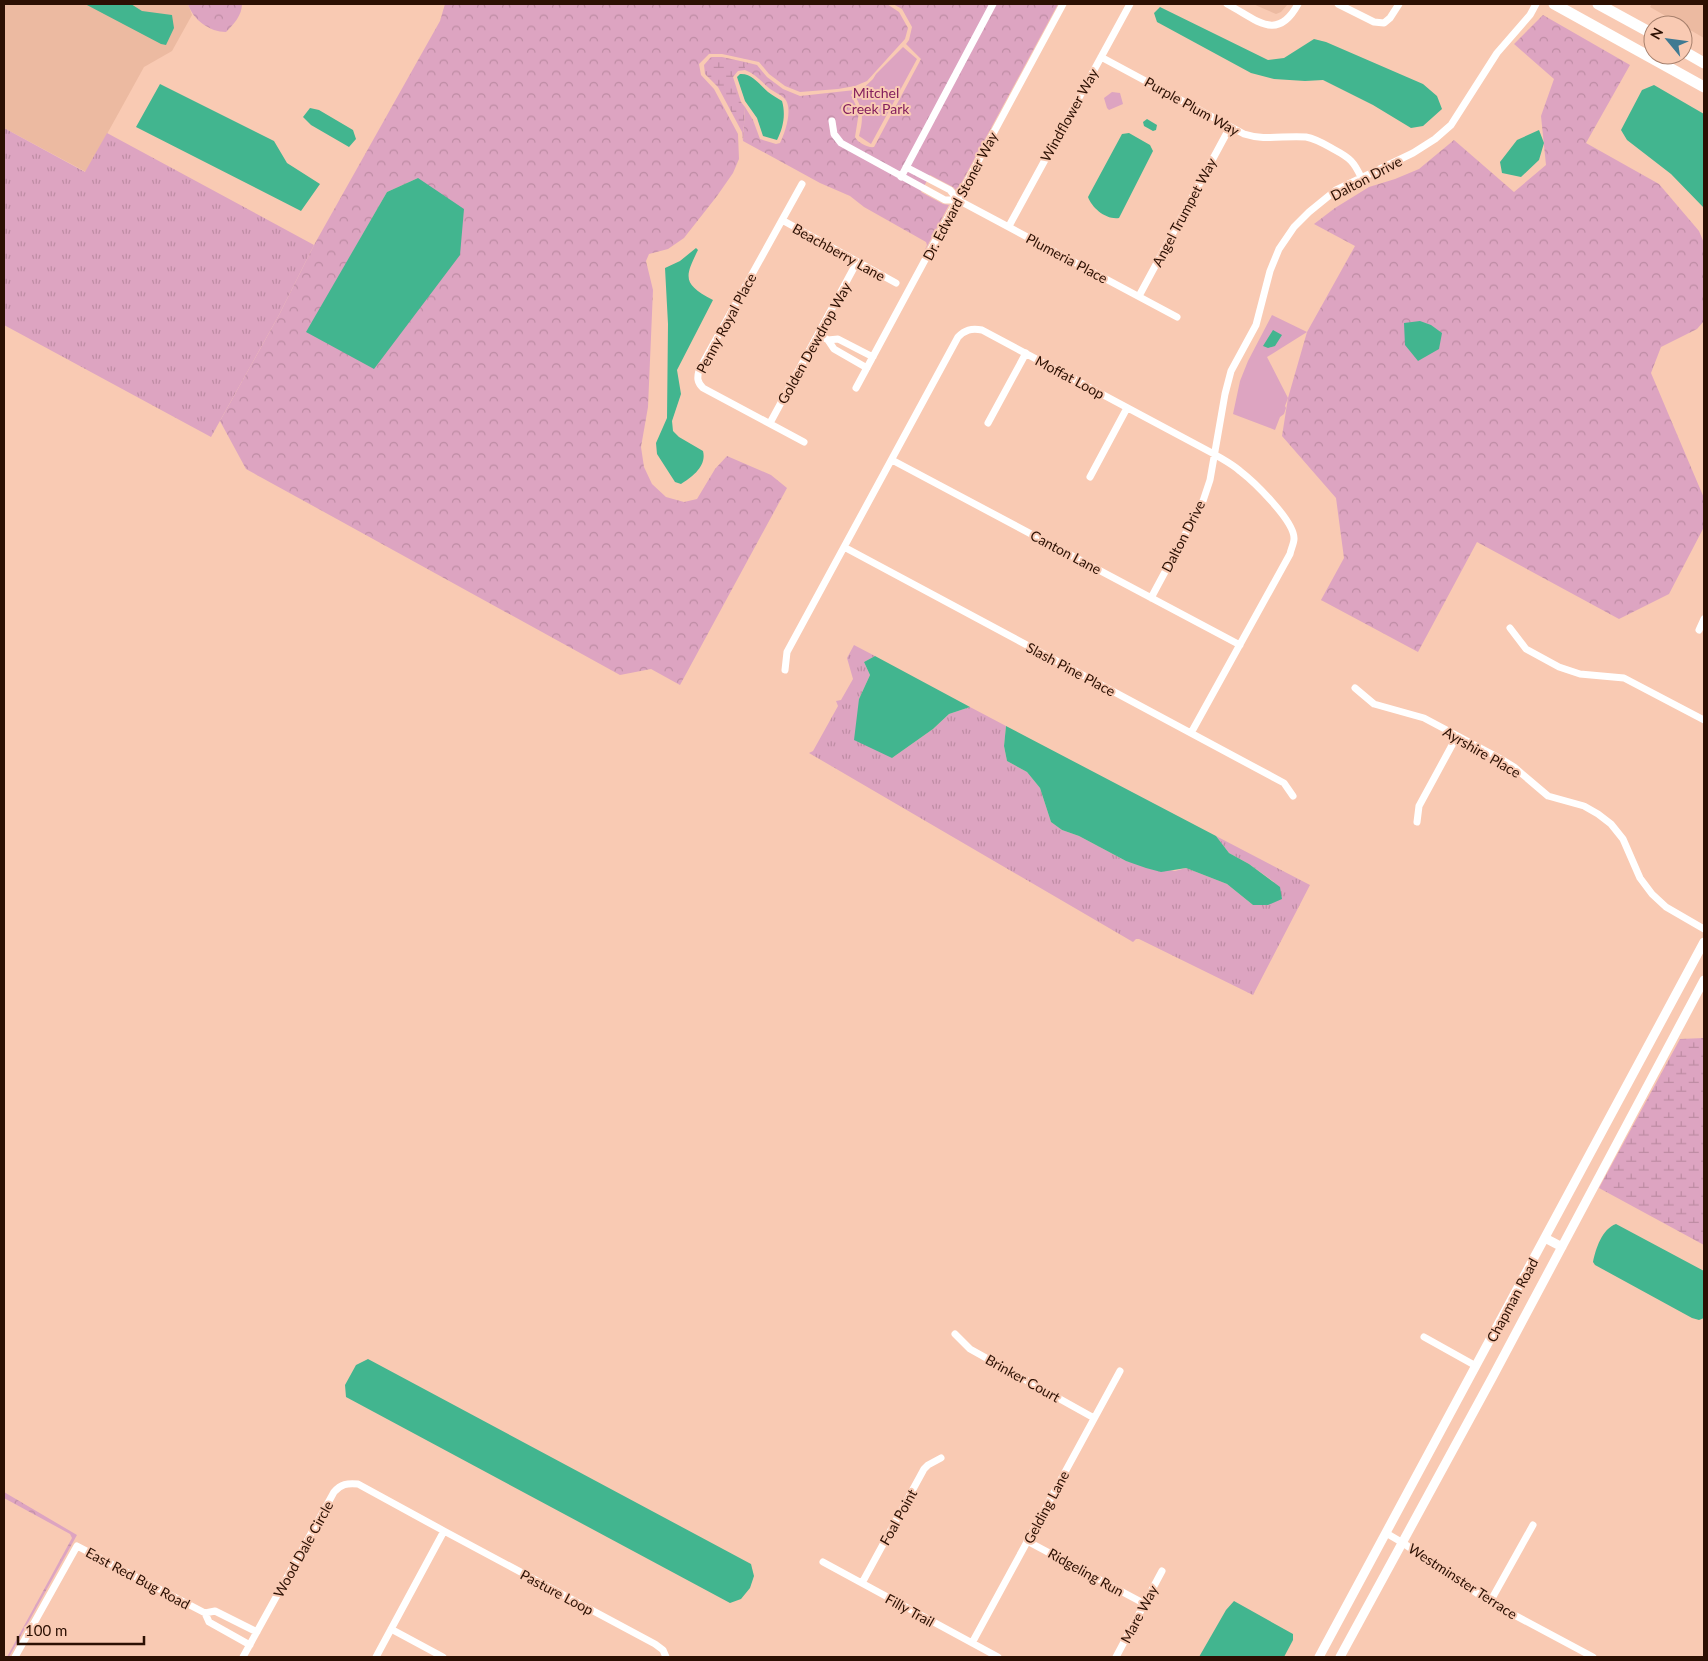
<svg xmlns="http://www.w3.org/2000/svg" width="1708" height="1661" font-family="Lato,sans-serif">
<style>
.built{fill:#ecbaa1}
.grass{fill:url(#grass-tufts)}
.forest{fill:url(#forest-crowns);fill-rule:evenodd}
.wetland{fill:url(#wetland-marsh)}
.park{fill:#dda4c1}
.water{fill:#42b58f}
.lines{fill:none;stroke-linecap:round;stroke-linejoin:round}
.minor{stroke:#fff;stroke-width:7}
.tertiary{stroke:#fff;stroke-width:9}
.primary{stroke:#fff;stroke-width:11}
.labels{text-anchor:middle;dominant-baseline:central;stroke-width:4;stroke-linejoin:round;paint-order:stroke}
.park-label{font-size:14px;fill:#831f5d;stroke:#f9cab3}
.street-label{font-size:14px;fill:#2c1003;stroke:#f9cab3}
</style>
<defs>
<pattern id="grass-tufts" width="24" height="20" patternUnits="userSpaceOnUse" patternTransform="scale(1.25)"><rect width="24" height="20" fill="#dda4c1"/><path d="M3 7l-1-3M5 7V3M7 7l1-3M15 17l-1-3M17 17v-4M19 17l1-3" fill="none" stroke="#be8ca4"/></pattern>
<pattern id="forest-crowns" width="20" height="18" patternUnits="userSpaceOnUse" patternTransform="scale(1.25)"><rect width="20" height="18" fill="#dda4c1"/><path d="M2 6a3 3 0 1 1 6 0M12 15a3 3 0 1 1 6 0" fill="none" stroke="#be8ca4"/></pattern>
<pattern id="wetland-marsh" width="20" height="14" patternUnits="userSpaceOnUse" patternTransform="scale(1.25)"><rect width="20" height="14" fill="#dda4c1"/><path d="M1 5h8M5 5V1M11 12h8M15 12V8" fill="none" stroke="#be8ca4"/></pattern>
</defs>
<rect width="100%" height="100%" fill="#f9cab3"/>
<path class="built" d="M4 4H188L192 15 172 51 144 67 86 172 4 128Z
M1253 4H1288L1281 12 1276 14Z
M1652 4H1704V38L1650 7Z"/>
<path class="grass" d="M4 128 85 172 107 133 314 245 279 315 211 437 4 325Z
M854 645 875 656 864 662 870 675 859 699 892 758 933 729 949 714 970 707 1006 726 1004 746 1007 761 1027 772 1040 788 1051 822 1062 830 1079 836 1126 861 1175 871 1186 868 1227 884 1253 905 1274 882 1249 864 1229 853 1216 836 1310 885 1253 995 1139 939H1136L1133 942 809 753 813 751 838 706 836 701 841 700 853 679 847 658Z"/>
<path class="forest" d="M188 4H242C242 15 234 24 226 32 210 32 193 20 188 4Z
M445 4H887L899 12 908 28 905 39 867 81 855 86 838 89 800 92 785 86 769 74 759 62 722 54H709L699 64 701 75 714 89 738 134 739 159 733 173 717 196 684 238 668 249 649 254 646 261 653 290 648 407 641 447 644 467 652 484 666 497 684 502 697 499 715 469 727 456 771 475 787 488 680 685 651 669 620 675 246 469 220 421 279 315 314 245 440 21ZM418 178 307 332 387 192Z
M893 4H1058L957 191 953 187 930 175 921 192 943 204 949 205 923 254 927 245 926 242 864 207 850 196 820 183 743 141 745 107 753 120 760 139 776 144 780 143C785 133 794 107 784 98 780 94 774 92 770 89 762 82 755 74 745 70V62L757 65 767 77 783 89 800 96 855 90 851 95 859 112 855 137C858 143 868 148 874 147L921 59 906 44 909 40 912 27 902 9Z
M1543 15 1630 65 1586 143 1659 184 1699 231 1704 243V321L1697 329 1661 347 1651 373 1704 498V527L1669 594 1619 619 1477 542 1418 652 1321 600 1344 558 1336 498 1282 436 1288 398 1307 332 1355 246 1314 224 1335 208 1369 187 1395 179 1419 169 1454 140 1514 192 1546 165 1541 116 1554 79 1514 44Z
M4 1492 77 1535 9 1657H7L72 1538 70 1534 4 1498Z"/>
<path class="wetland" d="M711 57H722L745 62V70L738 71 733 77 741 102 745 107 743 141 742 132 718 87 705 74 704 65Z
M1704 1038V1245L1599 1188 1680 1039Z"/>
<path class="park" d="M903 47 917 59 871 144 859 136C863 121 864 110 855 96L873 79 876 74Z
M1112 92 1120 93 1123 104 1109 110 1107 108 1104 98Z
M1272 315 1307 332 1267 357 1288 398 1285 406 1286 408 1284 414 1280 417 1275 430 1233 414 1240 381 1248 361Z"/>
<path class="water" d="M85 4H131L142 11 172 15 174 28 166 45 161 44Z
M1160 7 1268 60 1284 58 1314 39 1326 42 1423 84 1437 96 1442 109 1423 126 1411 128 1373 105 1323 80 1305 81 1274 79 1251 73 1157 22 1154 13Z
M740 74C752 73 760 85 768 92 772 95 777 98 782 101 786 115 783 128 777 140L763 136 757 118 745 101 737 77Z
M160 84 274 141 287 163 320 184 301 211 136 127Z
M1654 85 1704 114V208L1671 174 1627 140 1621 130 1642 90Z
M310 108 319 110 353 130 356 139 349 147 311 125 303 117Z
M1147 119 1157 125 1156 130 1153 131 1144 126 1143 122Z
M1539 130 1544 143 1539 160 1521 177 1502 173 1500 162 1517 140Z
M1129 133 1150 145 1153 151 1119 218C1106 220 1092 208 1088 197L1122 134Z
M418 178 464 209 460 255 374 369 306 332 387 192Z
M696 248 698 250C684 278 683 284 713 300L677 370 681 394 672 421 673 431 679 437 703 451C707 466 692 477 681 484L675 482 657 454 656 443 667 418 668 324 665 268 680 261Z
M1420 321 1431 325 1442 333 1439 349 1418 361 1405 345 1404 323Z
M1273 330 1282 335 1275 346 1268 348 1263 346Z
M875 656 970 707 949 714 933 729 892 758 854 740 859 699 870 675 864 662Z
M1006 726 1216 836 1229 853 1249 864 1280 887 1282 899 1268 905H1253L1227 884 1186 868 1161 872 1146 868 1126 861 1079 836 1062 830 1051 822 1040 788 1027 772 1007 761 1004 746Z
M1616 1224 1704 1271V1318L1699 1320 1692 1318 1595 1265 1593 1262C1596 1248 1602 1229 1616 1224Z
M368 1359 751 1564 754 1576 750 1588 741 1599 730 1603 346 1397 345 1385 356 1365Z
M1234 1601 1293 1634V1640L1284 1657H1199L1226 1610Z"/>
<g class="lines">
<path class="minor" d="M1227 4C1256 19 1277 43 1298 4
M1338 4 1374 22 1384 23 1390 18 1399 4
M1101 57 1244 134C1265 141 1285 135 1306 137 1317 139 1326 145 1335 150 1350 158 1354 162 1361 177
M832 121 834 134 841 143 945 200H958
M906 167 950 190 958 200 1177 317
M901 177 993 4
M802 184 699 370C697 378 697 382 703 388L804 442
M782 220 896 283
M1009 226 1130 4
M1139 296 1230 127
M818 334 828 340 834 349 867 368
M828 340 838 339 873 357
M856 388 1063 4
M770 423 857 262
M988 423 1026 353
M892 460 1240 645
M1090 477 1127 408
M844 547 1284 783 1293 796
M1151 598 1203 501 1210 480 1225 394 1231 371 1256 325 1270 271 1279 249 1294 227 1309 212 1336 190 1413 153 1435 139 1451 125 1497 53 1530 15 1536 4
M1510 628 1526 649 1559 667 1580 674 1624 678 1704 720
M1699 630 1704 619
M785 670 787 652 958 337C965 330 971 328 982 330L1214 454C1222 459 1232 464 1240 471 1253 481 1295 521 1294 539 1294 543 1291 549 1290 554L1191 733
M1355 688 1374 704 1424 718 1501 759 1514 767 1548 796 1584 806 1598 814 1611 824 1623 839 1640 878 1652 894 1666 907 1704 929
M1417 822 1419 806 1457 736
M955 1334 970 1349 1094 1418
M1424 1337 1476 1366
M444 1531 655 1644 663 1650 666 1657
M1386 1533 1403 1543 1490 1602 1593 1657
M1027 1541 1145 1604
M823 1562 998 1657
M862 1583 924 1469 928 1465 941 1458
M1490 1602 1533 1525
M205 1613 215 1611 257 1632
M205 1613 209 1622 250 1645
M391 1629 443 1657
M972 1643 1120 1371
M15 1657 77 1546 205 1613
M243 1657 334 1492C341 1484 347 1483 358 1484L444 1531 376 1657
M1116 1657 1162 1571"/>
<path class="tertiary" d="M1545 1238 1562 1247
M1319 1657 1704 942
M1340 1657 1492 1378 1704 980"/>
<path class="primary" d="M1554 4 1704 87
M1598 4 1653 34
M1683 51 1704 63"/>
</g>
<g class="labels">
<g class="park-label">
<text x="876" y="92">Mitchel<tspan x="876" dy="16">Creek Park</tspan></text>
</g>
<g class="street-label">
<text transform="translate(1192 106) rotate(29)">Purple Plum Way</text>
<text transform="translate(1069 115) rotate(-61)">Windflower Way</text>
<text transform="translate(1366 178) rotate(-28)">Dalton Drive</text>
<text transform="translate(960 196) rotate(-62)">Dr. Edward Stoner Way</text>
<text transform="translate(1184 212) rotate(-62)">Angel Trumpet Way</text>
<text transform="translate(839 252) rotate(29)">Beachberry Lane</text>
<text transform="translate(1067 258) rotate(28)">Plumeria Place</text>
<text transform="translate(726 323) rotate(-62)">Penny Royal Place</text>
<text transform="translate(814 343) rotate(-61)">Golden Dewdrop Way</text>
<text transform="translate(1070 377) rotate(28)">Moffat Loop</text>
<text transform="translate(1183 536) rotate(-63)">Dalton Drive</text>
<text transform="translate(1066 552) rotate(28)">Canton Lane</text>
<text transform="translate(1071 669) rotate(28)">Slash Pine Place</text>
<text transform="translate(1482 752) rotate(30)">Ayrshire Place</text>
<text transform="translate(1512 1300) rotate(-62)">Chapman Road</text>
<text transform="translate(1023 1378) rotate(29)">Brinker Court</text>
<text transform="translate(1046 1507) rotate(-62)">Gelding Lane</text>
<text transform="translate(898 1517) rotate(-61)">Foal Point</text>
<text transform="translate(303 1549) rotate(-61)">Wood Dale Circle</text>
<text transform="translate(1086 1572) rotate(29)">Ridgeling Run</text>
<text transform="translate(138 1578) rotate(28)">East Red Bug Road</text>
<text transform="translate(1463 1581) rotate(33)">Westminster Terrace</text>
<text transform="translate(557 1592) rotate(28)">Pasture Loop</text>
<text transform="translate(910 1610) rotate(29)">Filly Trail</text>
<text transform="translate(1139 1614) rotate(-62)">Mare Way</text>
</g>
</g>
<rect width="1708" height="1661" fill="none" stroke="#2c1003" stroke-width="10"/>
<g transform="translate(1668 40) rotate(299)"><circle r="24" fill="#f9cab3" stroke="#a7806d"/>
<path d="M0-4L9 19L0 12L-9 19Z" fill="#3f7a92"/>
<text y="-8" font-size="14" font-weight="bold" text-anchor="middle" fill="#2c1003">N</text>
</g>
<path d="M18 1636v8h126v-8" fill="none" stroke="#2c1003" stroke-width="2.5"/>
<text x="25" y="1636" font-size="15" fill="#2c1003" stroke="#f9cab3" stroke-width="4" paint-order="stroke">100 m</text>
</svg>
